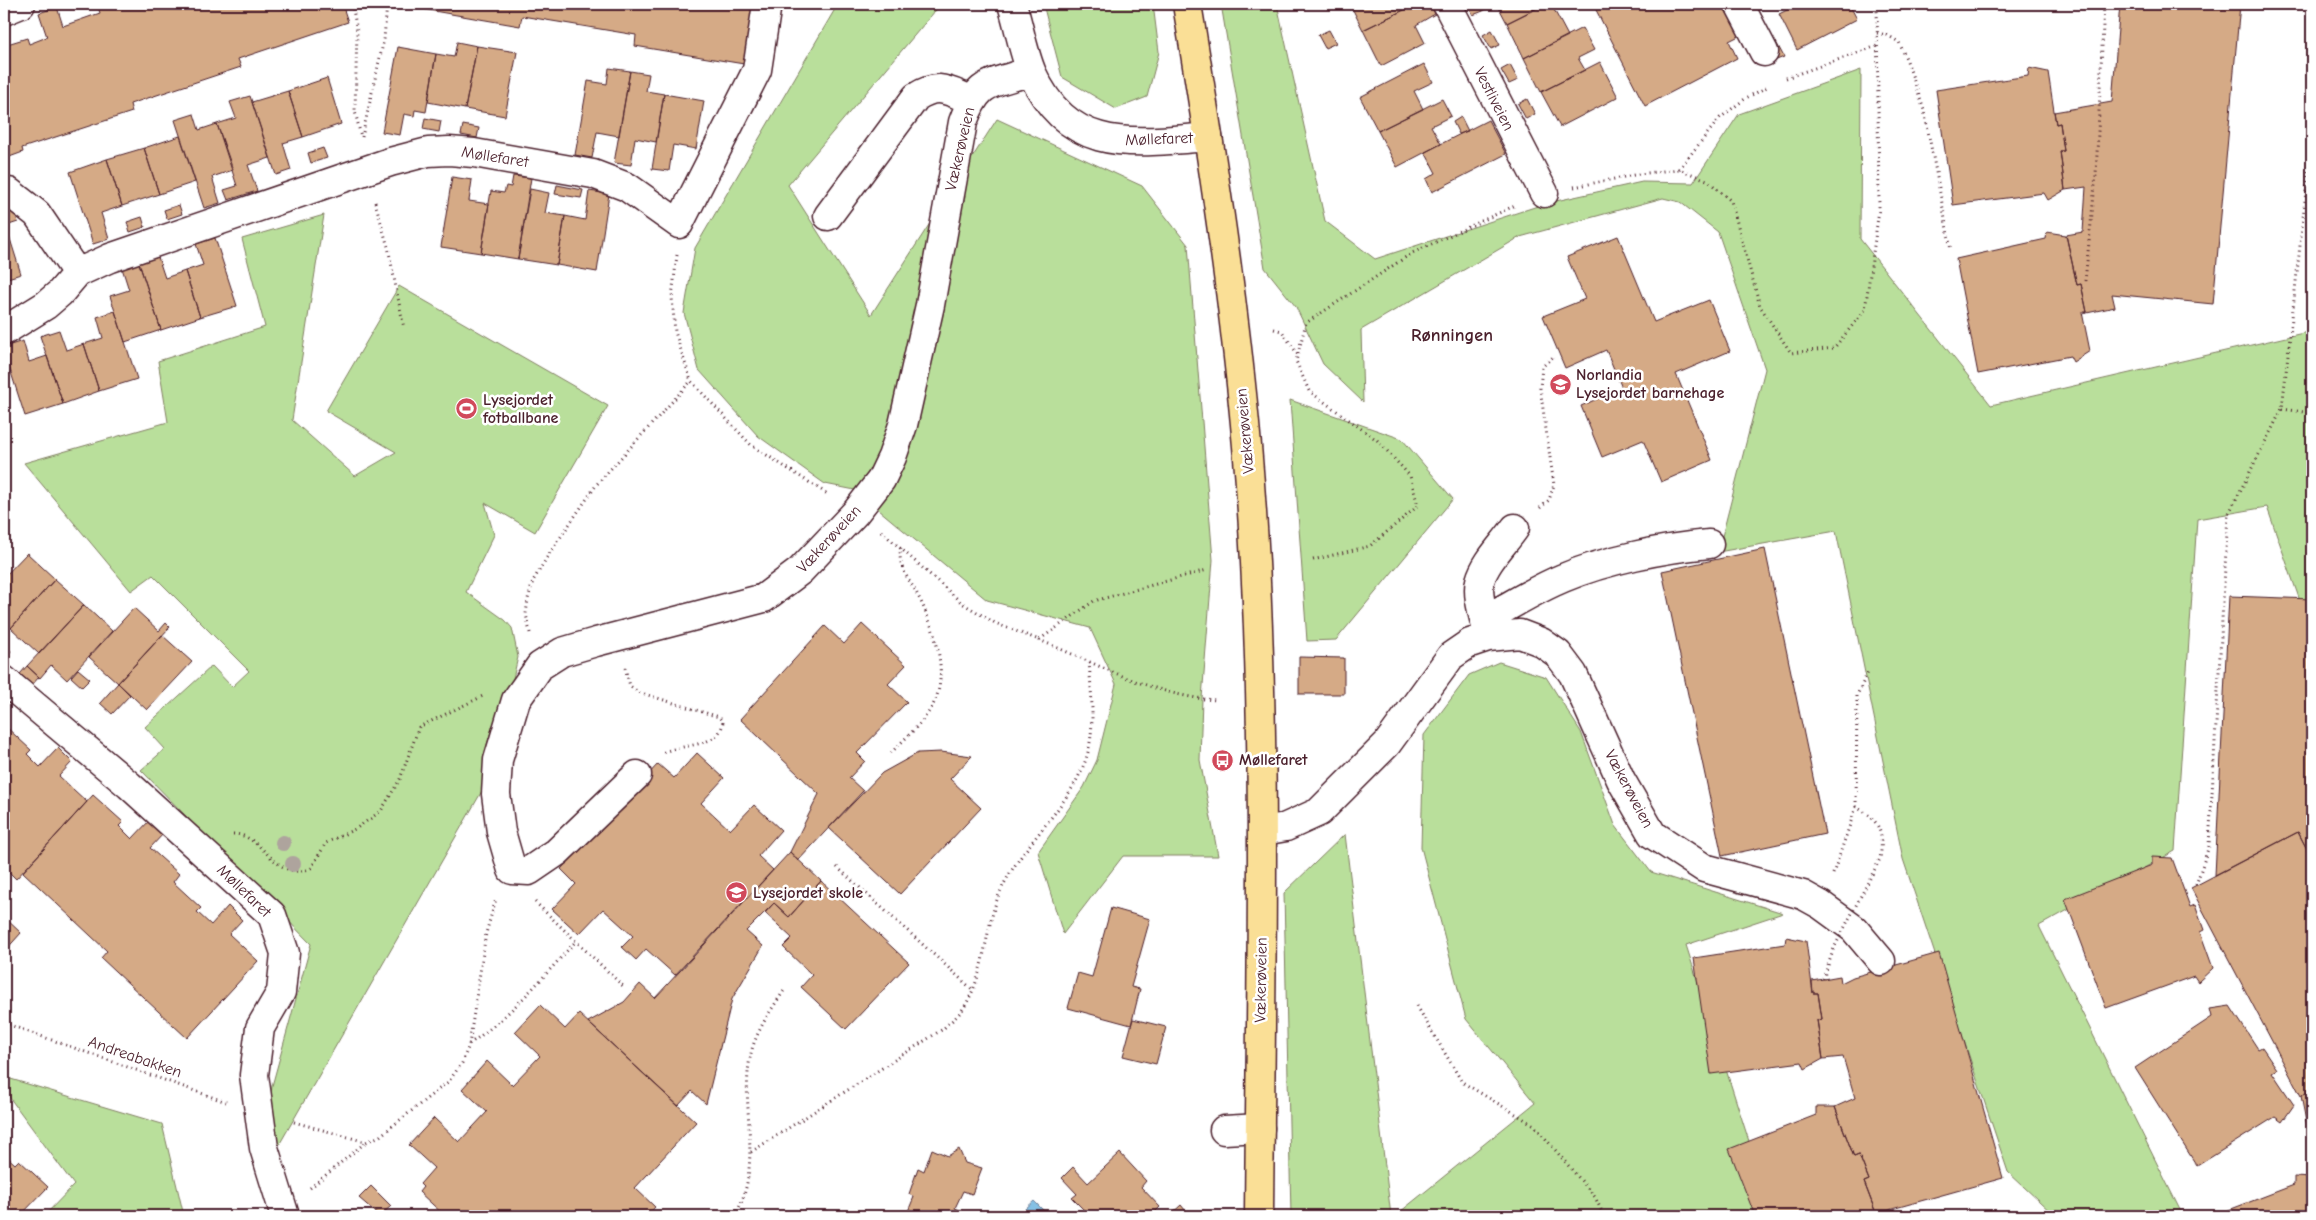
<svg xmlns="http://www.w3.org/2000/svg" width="2316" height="1220" font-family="'Comic Neue',sans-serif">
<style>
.green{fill:#b9df9b;stroke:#827f63}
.water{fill:#85c0e4;stroke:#6d809a}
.building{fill:#d5aa86;stroke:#4a1f2b}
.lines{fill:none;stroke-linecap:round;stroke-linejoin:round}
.minor-casing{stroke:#4a1f2b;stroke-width:31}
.major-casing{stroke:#4a1f2b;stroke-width:31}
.path{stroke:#4a1f2b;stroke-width:3;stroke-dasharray:1 4;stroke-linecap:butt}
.minor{stroke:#fff;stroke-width:28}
.major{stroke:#fadf96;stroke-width:28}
.path-bridge{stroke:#4a1f2b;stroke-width:3;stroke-dasharray:1 4;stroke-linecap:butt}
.tree{fill:#aea49d}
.labels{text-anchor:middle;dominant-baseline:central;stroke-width:5;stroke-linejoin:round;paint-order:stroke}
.street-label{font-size:16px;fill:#4a1f2b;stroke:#fff}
.poi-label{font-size:16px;font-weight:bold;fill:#4a1f2b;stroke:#fff;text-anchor:start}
.neighbourhood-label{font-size:18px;font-weight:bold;fill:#4a1f2b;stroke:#fff}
</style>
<rect width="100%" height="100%" fill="#fff"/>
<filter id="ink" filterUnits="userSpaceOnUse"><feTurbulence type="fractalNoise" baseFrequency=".02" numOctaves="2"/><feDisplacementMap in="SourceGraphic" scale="10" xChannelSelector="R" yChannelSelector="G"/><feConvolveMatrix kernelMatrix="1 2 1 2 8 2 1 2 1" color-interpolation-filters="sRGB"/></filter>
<g filter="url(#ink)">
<path class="green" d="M838 4H941L788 185 871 315 997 119 1142 186 1188 245 1213 560 1202 698 1200 760 1218 856H1123L1063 934 1038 852 1084 787 1097 760 1116 684 1090 628 987 600 855 490 825 484 758 436 699 370 684 313 695 248Z
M1043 4H1153L1159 52 1147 97 1116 109 1062 77Z
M1221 4H1277L1325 221 1375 259 1547 203 1642 182 1693 183 1739 114 1861 70 1860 239 1991 405 2312 331V635L2267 507 2197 519 2175 851 2039 926 2183 1216H2055L2008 1172 1903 859 1836 531 1718 552 1765 369 1718 232 1680 202 1663 198 1520 237 1361 330 1363 402 1323 364 1296 307 1265 268Z
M324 215 292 420 355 476 396 452 326 411 399 286 608 406 535 532 485 503 494 535 466 592 505 620 512 628 518 657 511 687 493 725 485 751 482 791 279 1145 268 1120 272 1086 311 944 141 770 165 749 145 727 212 666 232 687 249 671 153 575 131 591 24 463 168 422 158 361 265 327 242 239Z
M1290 400 1402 439 1453 499 1336 640 1307 641Z
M1499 662 1546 677 1581 732 1615 825 1651 872 1783 913 1686 945 1773 1216H1395L1535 1103 1466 1019 1421 847 1424 735 1469 675Z
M1345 834 1391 1216H1291L1284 893Z
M4 1077 162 1124 184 1216H44L74 1185 4 1090Z"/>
<path class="water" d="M1034 1201 1049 1216H1017Z"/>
<path class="building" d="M97 4H342L348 22 238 59 241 67 130 104 132 112 22 148 23 152 4 159V45L27 38 29 44 47 37 39 13 57 7 63 26 100 13Z
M405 4H760L750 65 635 46 636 35 522 16 520 26 405 6Z
M1350 4H1416L1363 30Z
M1416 4H1430L1435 14 1416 25 1425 43 1381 66 1363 30Z
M1467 4H1479L1483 11 1473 15Z
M1479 4H1496L1483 11Z
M1497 4H1545L1507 23Z
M1545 4H1551L1568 36 1524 58 1507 23Z
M1593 4H1703L1706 8 1714 4H1731L1743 34 1729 41 1737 58 1645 106Z
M1799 4H1828L1830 7 1836 4H1849L1857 19 1797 50 1779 14Z
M2120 4H2240L2213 304 2112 294 2115 307 2082 314 2087 312 2081 284 2077 285 2066 235 2083 232 2086 187 2065 190 2060 151H2064L2060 123 2056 124 2054 112 2112 102Z
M1582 28 1594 50 1578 58 1585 70 1541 92 1524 58Z
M1329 30 1336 43 1325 48 1318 35Z
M1492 30 1500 45 1491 49 1483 35Z
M457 42 477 46 465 109 428 102 436 54 454 57Z
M1776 42 1784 57 1774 61 1767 47Z
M477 46 517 52 505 116 465 109Z
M398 47 436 54 426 112 415 110 414 116 404 114 400 135 382 132Z
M1600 62 1618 97 1560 127 1541 92Z
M1424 64 1433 82 1414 91 1423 109 1378 131 1360 97Z
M1510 65 1518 80 1509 84 1501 70Z
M609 68 630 71 619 136 597 132 592 158 575 155 588 81 607 84Z
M2029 68 2048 72 2056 124 2060 123 2064 151H2060L2065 190 2048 200 2044 193 1953 205 1936 90 2028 76Z
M630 71 649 74 646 91 664 94 656 142 635 138 631 165 614 163Z
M327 78 341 124 303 137 288 91Z
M288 91 303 137 283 143 291 170 276 175 252 102Z
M664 94 704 101 696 149 673 145 669 171 652 169Z
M250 96 270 158 248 165 257 191 228 200 224 190 237 186 217 124 236 118 230 102Z
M1442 99 1451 116 1431 126 1441 144 1397 167 1378 131Z
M1527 99 1535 114 1526 119 1518 104Z
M194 114 199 130 217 124 233 170 212 177 220 203 204 208 175 120Z
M1461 117 1468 131 1459 134 1453 122Z
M425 118 441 121 439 132 423 129Z
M1488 120 1506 154 1432 192 1426 179 1436 173 1425 152Z
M463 125 479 128 477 138 461 135Z
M180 136 195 182 159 194 144 148Z
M144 148 159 194 122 206 107 159Z
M323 148 327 158 311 163 308 153Z
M107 159 122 206 101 213 109 239 93 244 70 172Z
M513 176 531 178 518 259 481 253 491 191 504 193 506 186 511 187Z
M452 177 472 180 469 201 489 204 481 253 441 247Z
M557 185 583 190 581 198 555 194Z
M530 189 549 193 545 213 565 216 557 265 518 259Z
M589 191 609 194 597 272 557 265 565 216 585 220Z
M179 205 182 214 167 219 164 210Z
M13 207 18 222 6 226 4 210Z
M142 217 145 227 130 232 127 222Z
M6 226 21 274 4 279V227Z
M2047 232 2066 235 2077 285 2081 284 2087 312H2082L2090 351 2073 362 2070 356 1978 374 1956 259 2046 239Z
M1618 236 1654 322 1709 300 1730 351 1676 374 1712 460 1661 482 1643 440 1602 457 1581 406 1622 388 1606 350 1565 368 1543 316 1585 299 1567 257Z
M215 238 237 306 200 317 185 271 203 265 196 244Z
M158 257 165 278 185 271 200 317 161 330 139 263Z
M139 263 161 330 125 342 110 296 129 290 122 268Z
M115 311 137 379 99 391 84 344 103 338 97 317Z
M59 330 66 350 84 344 99 391 63 404 40 336Z
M23 341 29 362 47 356 63 404 25 416 4 351V347Z
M1765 549 1825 834 1722 856 1662 571Z
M27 553 55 579 11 628 4 621V577Z
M55 579 84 605 39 654 11 628Z
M2229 596 2312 599V744L2306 847 2298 832 2215 875Z
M84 605 112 631 67 680 51 665 40 678 27 666Z
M134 608 159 631 166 623 170 627 118 683 89 657Z
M862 624 906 665 888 684 907 702 857 753 865 761 849 778 863 791 798 861 790 852 819 794 740 719 825 626 844 644Z
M162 635 192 662 147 710 118 683Z
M4 645 11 651 4 659Z
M1299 657 1344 658V694H1299Z
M27 666 39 677 32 685 20 674Z
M78 669 90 679 82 687 71 677Z
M118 683 130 695 112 714 100 703Z
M4 725 31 750 27 754 40 767 58 748 72 762 59 776 87 802 16 879 4 867Z
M941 752 972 756 950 779 981 808 900 894 829 828 882 773 918 753Z
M697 753 724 778 701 803 730 830 754 805 781 830 758 856 773 870 675 975 646 949 636 960 622 947 633 936 603 909 579 934 552 909 576 884 561 869 658 764 674 778Z
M93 795 123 822 119 826 132 839 150 820 164 833 150 848 179 874 173 882 201 908 197 912 211 925 228 906 242 920 229 934 258 961 187 1038 101 958 107 951 23 872Z
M2298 832 2312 859V1090L2301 1096 2191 888Z
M790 852 821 881 789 917 774 903 746 931 763 946 732 999 706 1104 692 1091 678 1106 588 1022 624 1002 640 984 655 998Z
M2152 857 2172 858 2190 907 2195 905 2204 930 2200 932 2213 968 2198 982 2194 976 2106 1008 2065 899 2152 865Z
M821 881 909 963 846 1029 801 987 812 975 783 947 792 938 765 913 774 903 789 917Z
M1111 908 1150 919 1131 987 1140 989 1131 1025 1068 1008 1078 973 1092 977Z
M4 917 21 933 4 952Z
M1786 937 1806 941 1813 993H1818L1822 1019 1817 1020 1823 1059 1805 1069 1802 1062 1711 1074 1694 958 1785 944Z
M1939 953 2003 1178 1892 1209 1877 1216 1864 1182 1869 1180 1859 1155 1854 1157 1835 1107 1855 1098 1843 1057 1823 1059 1817 1020 1822 1019 1818 993H1813L1812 981 1840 976 1841 983 1853 977Z
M540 1005 565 1029 579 1014 696 1122 635 1188 655 1207 647 1216H445L419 1192 423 1187 420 1184 434 1168 409 1145 434 1118 459 1142 487 1112 462 1089 487 1061 512 1085 540 1056 515 1032Z
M2230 1006 2258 1049 2262 1047 2277 1069 2272 1072 2294 1105 2282 1122 2275 1117 2197 1166 2135 1068 2212 1017 2210 1009Z
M1133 1019 1166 1027 1156 1064 1123 1056Z
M2312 1090V1145L2311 1146 2301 1096Z
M1816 1107H1835L1854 1157 1859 1155 1869 1180 1864 1182 1877 1216H1755L1729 1149 1816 1115Z
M932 1149 948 1156 959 1149 965 1163 982 1168 972 1194 963 1191 955 1208 965 1212 963 1216H906L914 1197 909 1194 918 1168 924 1171Z
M1120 1153 1146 1181 1141 1187 1160 1207 1152 1215 1153 1216H1090L1072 1198 1077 1194 1062 1178 1073 1167 1088 1183Z
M4 1154 15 1164 19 1160 48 1187 20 1216H4Z
M2294 1177 2312 1178V1216H2213L2294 1185Z
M371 1186 391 1206 380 1216 359 1198Z
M1181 1205 1190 1216H1169Z"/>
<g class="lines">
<defs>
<path id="minor" d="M1012 4C1019 26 1023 52 1032 73 1069 155 1133 143 1208 137
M1447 4 1544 193
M1739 4 1764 52
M4 11 21 4
M4 192H9L37 214 77 273
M828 216 916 97C939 82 948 91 971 100
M4 331 46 305 60 293 77 273 110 258 390 162 428 152 449 151 474 153 593 174 627 187 679 224 757 70 767 4
M1485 619C1510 606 1536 589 1563 578 1605 560 1664 548 1709 544
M1488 635C1485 620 1476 596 1480 581 1485 562 1504 544 1515 528
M4 680 129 785 272 915 285 953 281 992 260 1028 254 1075 264 1148 285 1216
M637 775 557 852 529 871 512 870 501 832 496 794 498 760 516 700 540 666 562 652 596 642 764 598 800 571 856 512 881 480 892 457 903 425 930 305 963 122C979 78 991 85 1031 71
M1263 831 1286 827 1319 812 1387 744 1451 656 1470 643 1488 637 1520 634 1541 642 1558 654 1573 674 1621 780 1652 834 1704 868 1803 895 1821 905 1854 929 1881 961
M1224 1130 1260 1128"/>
<path id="major" d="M1187 4C1211 151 1234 298 1247 446 1269 702 1261 960 1259 1216"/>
</defs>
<use href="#minor" class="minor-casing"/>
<use href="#major" class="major-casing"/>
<path class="path" d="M352 4 357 31 355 111 361 137
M1877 33 1887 35 1899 42 1907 61 1924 110 1951 250
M1786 78 1877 46
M362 137 384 39 387 4
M1679 169 1720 118 1746 98 1769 86
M1574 187 1639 174 1679 169 1707 180 1731 201 1760 306 1791 353 1834 348 1865 310 1879 210 1877 4
M375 202 388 247 404 328
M677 255 672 297 675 332 691 381 751 445 829 495
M2085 281 2096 175 2104 4
M1274 329 1282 331 1298 355
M2282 409 2312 413
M1540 508 1549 500 1554 485 1540 388 1542 367 1554 356
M881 531 962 603 995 623 1039 640 1094 601 1207 570
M1313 560 1370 546 1418 506 1410 476 1377 440 1309 391 1296 361 1306 323 1412 253 1514 206
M530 633 526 614 528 599 533 581 549 554 597 484 691 381
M1039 640C1096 663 1155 697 1217 700
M625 668 630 686 638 692 719 717 723 722C720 749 679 743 660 754
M891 753C904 739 920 726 930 710 953 676 933 623 915 590 907 577 897 564 901 548
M1856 807 1857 695 1869 670
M233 834C264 834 276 884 311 868L326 843 357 828 381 811 400 779 419 727 483 696
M837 867 973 990
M1833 874 1856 807C1880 820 1884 832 1880 859
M2196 885 2209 846 2228 515 2282 409 2312 136
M535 902 625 988
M1823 979 1832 954
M1417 1006 1462 1082 1534 1125 1595 1197 1604 1216
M4 1023 226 1102
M469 1044C511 1016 542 978 576 941
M294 1122 366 1142 380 1136 449 1081 462 1063 469 1045 486 933 496 899
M751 1152 943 1029C951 1021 961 1014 966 1004 988 967 984 920 1005 882 1028 839 1070 805 1086 759 1096 729 1091 692 1089 661
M310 1188 366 1142
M735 1216C766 1160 736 1101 753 1046 760 1025 773 1007 785 989"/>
<use href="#minor" class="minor"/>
<use href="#major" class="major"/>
<path class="path-bridge" d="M1833 950 1880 859"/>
</g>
<g class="tree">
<circle cx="283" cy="843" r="8"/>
<circle cx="293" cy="864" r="8"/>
</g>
</g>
<defs>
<symbol id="school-disc" viewBox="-11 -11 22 22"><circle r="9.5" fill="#d1495b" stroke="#fff"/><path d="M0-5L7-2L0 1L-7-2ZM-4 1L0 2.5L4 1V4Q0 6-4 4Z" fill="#fff"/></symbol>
<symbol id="stadium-disc" viewBox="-11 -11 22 22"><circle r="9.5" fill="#d1495b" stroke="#fff"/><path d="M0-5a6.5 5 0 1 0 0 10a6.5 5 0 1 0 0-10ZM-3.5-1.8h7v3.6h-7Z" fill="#fff"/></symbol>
<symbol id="bus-disc" viewBox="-11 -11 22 22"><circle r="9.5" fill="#d1495b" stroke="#fff"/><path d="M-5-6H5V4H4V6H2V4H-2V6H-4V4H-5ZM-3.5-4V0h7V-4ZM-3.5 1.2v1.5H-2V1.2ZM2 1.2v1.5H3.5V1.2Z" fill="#fff"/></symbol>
</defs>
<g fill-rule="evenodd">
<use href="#school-disc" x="1548" y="372" width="25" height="25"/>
<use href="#stadium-disc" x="454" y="396" width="25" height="25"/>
<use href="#bus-disc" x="1210" y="748" width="25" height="25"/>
<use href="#school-disc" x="724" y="880" width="25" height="25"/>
</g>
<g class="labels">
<g class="street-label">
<text transform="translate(1494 99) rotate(63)">Vestliveien</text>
<text transform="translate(1159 139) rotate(-2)">Møllefaret</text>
<text transform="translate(960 149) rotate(-77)">Vækerøveien</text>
<text transform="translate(495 157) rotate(9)">Møllefaret</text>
<text transform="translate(1245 431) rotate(-95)">Vækerøveien</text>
<text transform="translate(829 539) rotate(-47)">Vækerøveien</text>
<text transform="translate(1629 789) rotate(62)">Vækerøveien</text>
<text transform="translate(244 891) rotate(44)">Møllefaret</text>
<text transform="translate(1261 980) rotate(-89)">Vækerøveien</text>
<text transform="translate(135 1057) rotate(19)">Andreabakken</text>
</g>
<g class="poi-label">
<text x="1576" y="375">Norlandia<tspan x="1576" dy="18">Lysejordet barnehage</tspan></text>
<text x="483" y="400">Lysejordet<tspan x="483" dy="18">fotballbane</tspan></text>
<text x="1239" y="760">Møllefaret</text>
<text x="753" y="893">Lysejordet skole</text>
</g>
<g class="neighbourhood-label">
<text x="1452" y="335">Rønningen</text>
</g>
</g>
<rect width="2316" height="1220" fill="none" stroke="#fff" stroke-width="20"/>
<rect x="10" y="10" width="2296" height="1200" fill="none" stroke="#4a1f2b" stroke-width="2" filter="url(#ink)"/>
</svg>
